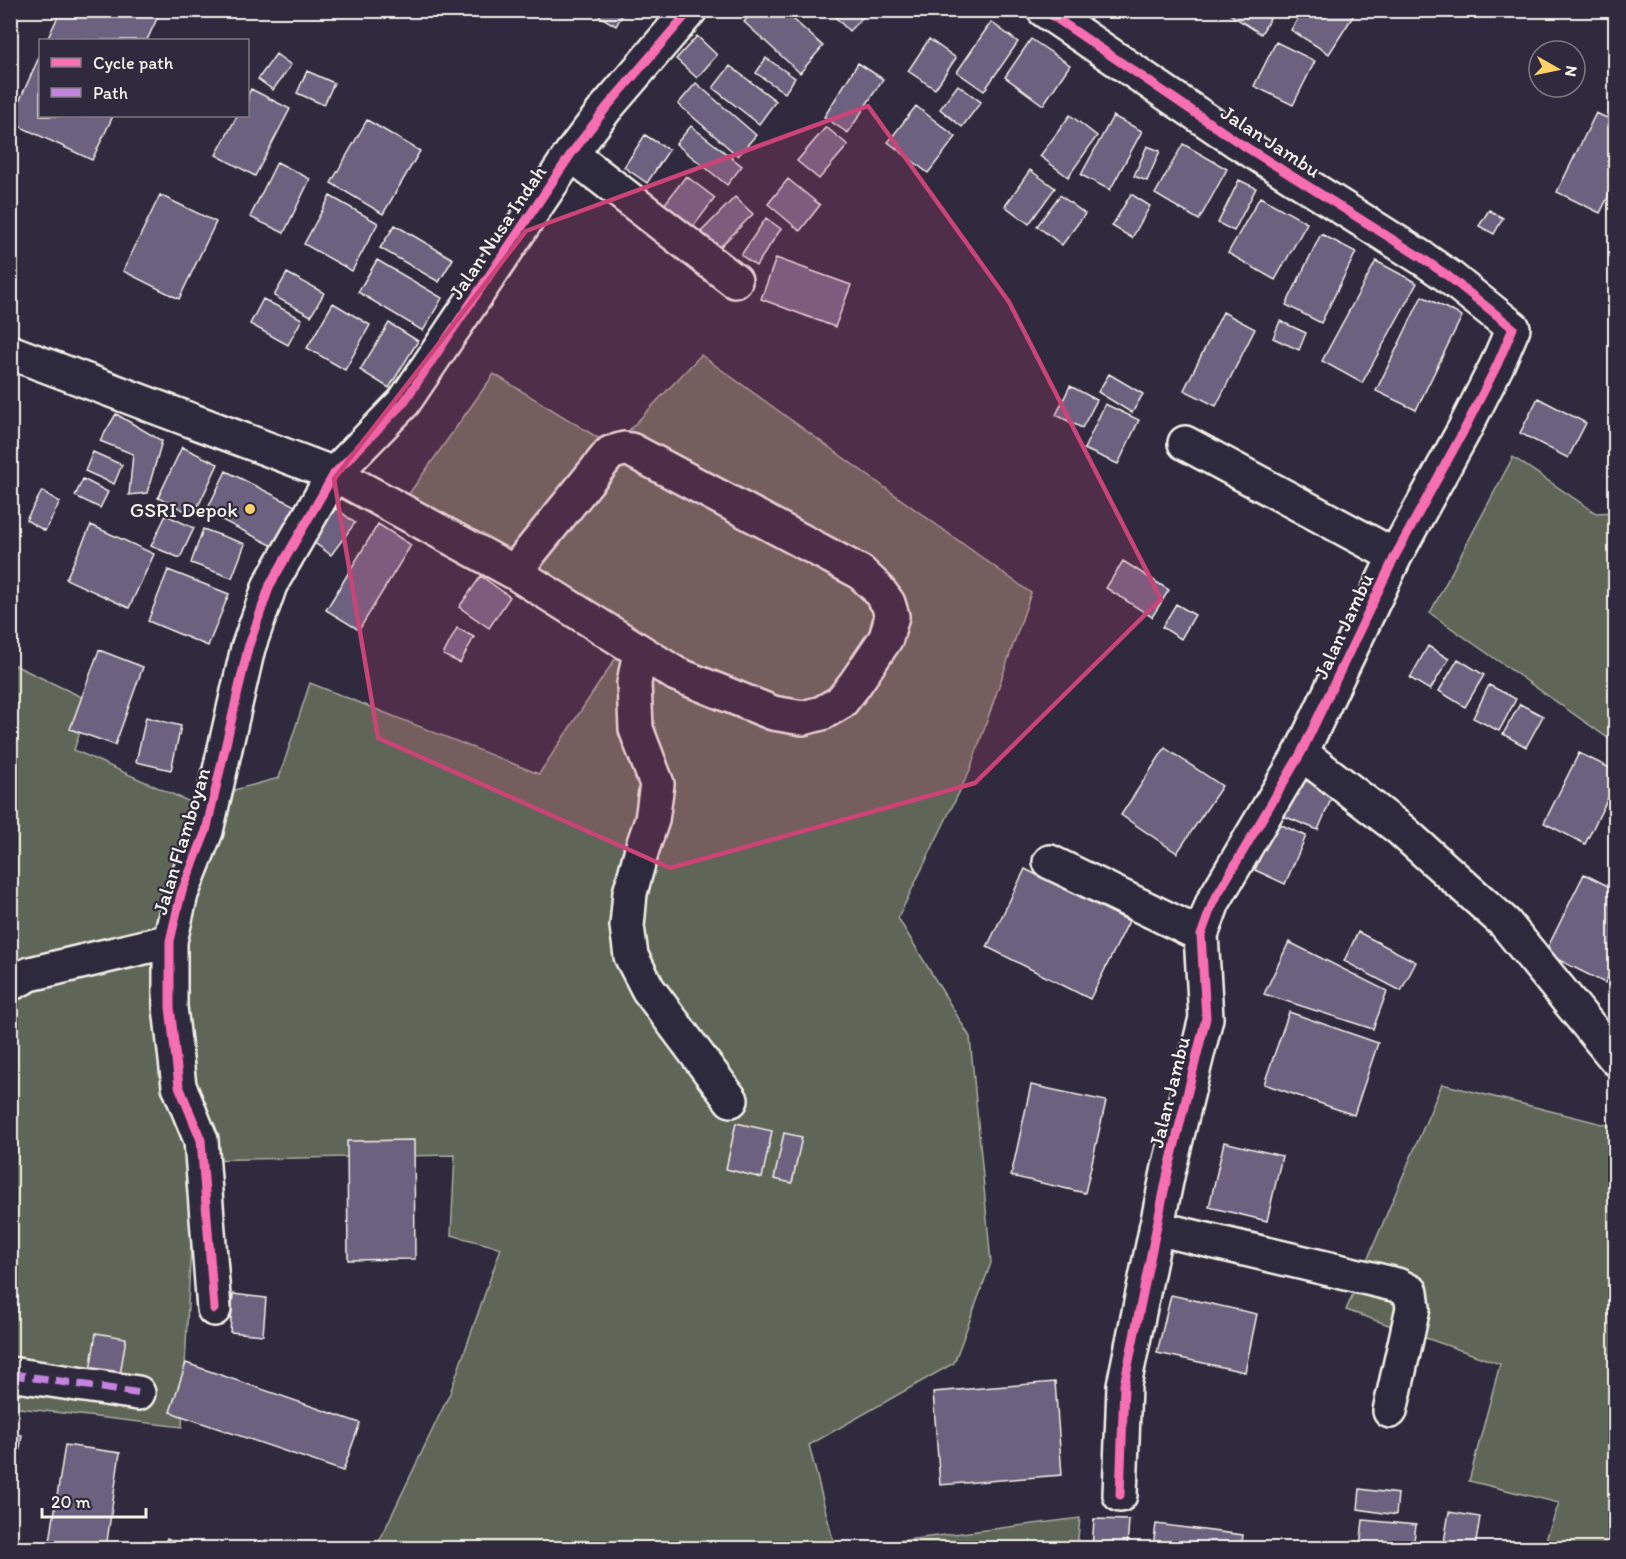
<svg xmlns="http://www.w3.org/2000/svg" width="1626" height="1559" font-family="Itim,sans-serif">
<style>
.green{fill:#5f6659;stroke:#aaaca0;stroke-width:1.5}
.building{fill:#6c6280;stroke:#f4f1e8;stroke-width:1.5}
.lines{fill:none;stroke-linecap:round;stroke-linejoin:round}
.minor-casing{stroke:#f4f1e8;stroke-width:38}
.minor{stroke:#2f2a3d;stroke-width:33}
.quiet{stroke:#c483df;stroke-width:8;stroke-dasharray:15 8;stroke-linecap:butt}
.cycleway-casing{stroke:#2f2a3d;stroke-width:13}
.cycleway{stroke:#f96db3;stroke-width:9}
.marked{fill:#cc4377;fill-opacity:0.2;stroke:#cc4377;stroke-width:4.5;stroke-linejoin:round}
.poi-dot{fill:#ffd166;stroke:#2f2a3d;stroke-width:2}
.labels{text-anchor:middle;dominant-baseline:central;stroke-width:4.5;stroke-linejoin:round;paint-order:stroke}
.street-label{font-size:21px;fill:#f4f1e8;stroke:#2f2a3d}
.poi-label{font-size:21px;fill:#f4f1e8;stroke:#2f2a3d;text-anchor:end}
</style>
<rect width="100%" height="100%" fill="#2f2a3d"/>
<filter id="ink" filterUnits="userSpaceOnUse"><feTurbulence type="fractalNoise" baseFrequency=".0167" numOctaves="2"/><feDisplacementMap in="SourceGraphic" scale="12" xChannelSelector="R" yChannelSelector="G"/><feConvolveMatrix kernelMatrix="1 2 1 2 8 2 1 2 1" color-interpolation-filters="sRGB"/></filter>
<g filter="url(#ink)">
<path class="green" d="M701 355 1031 593 970 770 898 918 970 1037 991 1263 954 1363 809 1445 835 1548H376L450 1393 501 1248 451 1235 455 1155 195 1160 182 1427 11 1407 10 663 90 701 74 750 190 802 279 778 310 683 539 774 627 641 396 512 494 374 613 447Z
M1513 457 1596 513 1615 512V743L1430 613Z
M1442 1084 1615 1127 1616 1468 1610 1481 1615 1488V1548H1543L1559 1503 1469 1481 1500 1364 1346 1310Z
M1080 1518 1077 1548H842Z"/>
<path class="building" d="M61 10H157L160 12 147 40H47Z
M589 10H625L616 26Z
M754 10H783L823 46 800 73 744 22Z
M828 10H861L865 15 849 31Z
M1223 10H1275L1261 34Z
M1303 10H1357L1329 54 1291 30Z
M991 22 1018 42 984 91 957 72Z
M697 36 717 55 697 78 676 59Z
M929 39 956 58 935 89 908 71Z
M1031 39 1070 65 1043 105 1005 77Z
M1276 42 1315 61 1293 105 1254 86Z
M276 54 291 65 273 90 258 79Z
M40 55V116H113L92 160 10 122Z
M766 58 795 78 785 93 756 73Z
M858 63 883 79 848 133 824 117Z
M730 66 776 101 759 124 713 88Z
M307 71 334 83 324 105 297 93Z
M696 83 756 135 738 156 678 104Z
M958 85 981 102 962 127 940 109Z
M251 89 290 109 255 176 216 155 237 116H248V95Z
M916 106 956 137 928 173 888 142Z
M1596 113 1616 122V181L1600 213 1557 192Z
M1070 115 1097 136 1068 177 1040 156Z
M1113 116 1142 131 1110 190 1081 175Z
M367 120 420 151 383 214 331 183Z
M691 126 742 166 727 185 676 144Z
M826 127 848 145 819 179 797 161Z
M645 135 669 150 647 183 624 167Z
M1183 144 1227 169 1199 220 1155 194Z
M1147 146 1160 151 1147 181 1134 176Z
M277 162 310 179 284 233 250 217Z
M1030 170 1055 188 1029 224 1005 206Z
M686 176 715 198 693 227 664 205Z
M788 179 820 205 800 231 768 204Z
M1239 180 1256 188 1234 231 1218 223Z
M1131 194 1150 206 1132 238 1112 226Z
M160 195 216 222 179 299 123 271Z
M1060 195 1085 214 1062 245 1037 226Z
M330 196 378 223 352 271 304 244Z
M735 197 753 214 715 252 697 236Z
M1260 197 1307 223 1275 280 1228 253Z
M1489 210 1503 218 1494 234 1479 226Z
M766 218 781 229 756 266 741 255Z
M395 225 453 259 439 282 380 248Z
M1321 234 1356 252 1321 323 1286 305Z
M776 258 851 285 835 327 761 299Z
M377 260 442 298 423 331 358 292Z
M1376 261 1417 283 1362 383 1322 361Z
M287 273 324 293 311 316 274 296Z
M1422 296 1462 316 1416 410 1376 391Z
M263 299 302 319 288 345 250 324Z
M333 303 370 325 345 370 307 348Z
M1223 312 1255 329 1216 406 1184 390Z
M1280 321 1306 333 1299 350 1273 338Z
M389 323 418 341 389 388 360 370Z
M1109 374 1143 394 1132 413 1098 392Z
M1070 386 1097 400 1082 428 1056 415Z
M1538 398 1586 423 1568 458 1520 433Z
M1105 404 1139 420 1118 464 1084 449Z
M116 414 162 441 147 493 129 495 133 454 100 441Z
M182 447 218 464 194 515 158 498Z
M93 452 122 465 114 484 85 471Z
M226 471 295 506 275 547 206 512Z
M83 479 108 492 100 508 75 496Z
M42 491 60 502 45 531 26 520Z
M336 508 355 523 331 555 312 541Z
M166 515 194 528 180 558 151 546Z
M378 524 411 545 359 630 326 610Z
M91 525 154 554 129 608 66 579Z
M203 529 245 544 232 578 191 563Z
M1123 561 1169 590 1152 617 1106 588Z
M168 570 229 594 208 646 148 621Z
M481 576 510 597 489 628 459 607Z
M1176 604 1195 615 1181 639 1162 627Z
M457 628 474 637 460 663 443 655Z
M1428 646 1449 659 1430 690 1410 678Z
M99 650 143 667 115 745 70 729Z
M1458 659 1484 675 1465 707 1439 691Z
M1489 685 1516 699 1499 731 1473 718Z
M1520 704 1543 716 1526 747 1503 734Z
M146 717 181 726 171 770 136 762Z
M1165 748 1222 786 1177 853 1121 815Z
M1579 753 1616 771V782L1585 844 1544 823Z
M1297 777 1334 792 1318 830 1281 815Z
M1275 822 1306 836 1285 884 1255 870Z
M1025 869 1129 921 1090 999 987 947Z
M1584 874 1616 890V962L1605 983 1545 953Z
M1358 932 1416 962 1401 991 1344 961Z
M1289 942 1387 991 1373 1029 1264 994Z
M1289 1012 1378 1043 1354 1115 1264 1084Z
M1031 1085 1106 1101 1085 1193 1011 1176Z
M736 1123 772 1131 762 1178 726 1169Z
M784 1133 802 1137 792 1183 774 1179Z
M414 1140 415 1259 348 1260 347 1141Z
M1224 1142 1282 1156 1267 1221 1209 1207Z
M233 1294 266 1298 263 1335 230 1332Z
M1171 1295 1257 1314 1245 1372 1157 1353Z
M96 1333 126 1338 120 1375 90 1371Z
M186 1363 360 1423 343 1471 170 1412Z
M1055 1382 1062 1475 940 1485 933 1392Z
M10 1433 22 1435 10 1513Z
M65 1445 120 1453 106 1548H49Z
M1360 1489 1398 1494 1396 1515 1358 1509Z
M1449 1512 1480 1517 1475 1548H1443Z
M1094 1519 1129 1520 1127 1548H1092Z
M1363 1520 1416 1525 1413 1548H1360Z
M1156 1524 1243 1535 1241 1548H1153Z
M167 1538 189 1548H162Z"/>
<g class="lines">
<defs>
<path id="minor" d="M1044 10 1238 142 1422 258 1448 276 1513 328 1497 365 1463 432 1395 556 1301 753 1213 902 1201 935 1206 1018 1168 1172 1124 1385 1120 1495
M571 154 735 281
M10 352 334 474 514 572 676 674 773 713 803 718 822 713 841 702 855 684 886 638 892 616 888 603 877 588 860 572 631 450 624 449 610 453 514 572
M1185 443 1395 556
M640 652 634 683 636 729 657 784 652 820 642 849 630 893 627 926 631 956 648 989 731 1100
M1301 753 1400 829 1505 923 1616 1059
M1050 862 1201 935
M10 984 30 974 170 941
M1156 1228 1397 1285 1411 1292 1413 1308 1390 1411
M214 1309 201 1140 179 1086 170 1007V941L181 894 206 831 248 648 270 585 334 474 404 402 571 154 606 108 690 10
M10 1374 138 1393"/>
</defs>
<use href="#minor" class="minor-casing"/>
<use href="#minor" class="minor"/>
<path class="quiet" d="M10 1374 138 1393"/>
<defs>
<path id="cycleway" d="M1044 10 1238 142 1422 258 1448 276 1513 328 1497 365 1463 432 1395 556 1301 753 1213 902 1201 935 1206 1018 1168 1172 1124 1385 1120 1495
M214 1309 201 1140 179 1086 170 1007V941L181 894 206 831 248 648 270 585 334 474 404 402 571 154 606 108 690 10"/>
</defs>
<use href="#cycleway" class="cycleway-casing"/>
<use href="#cycleway" class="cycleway"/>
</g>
</g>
<path class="marked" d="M868 106 1009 302 1161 599 975 783 670 868 378 738 334 479 526 231Z"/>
<circle class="poi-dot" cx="250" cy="509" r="6"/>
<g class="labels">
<g class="street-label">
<text transform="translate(1271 141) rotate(33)">Jalan Jambu</text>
<text transform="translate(497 232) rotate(-56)">Jalan Nusa Indah</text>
<text transform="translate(1343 626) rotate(-65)">Jalan Jambu</text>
<text transform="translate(181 841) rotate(-73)">Jalan Flamboyan</text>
<text transform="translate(1169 1092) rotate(-76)">Jalan Jambu</text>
</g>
<g class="poi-label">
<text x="238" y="509">GSRI Depok</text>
</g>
</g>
<rect width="1626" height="1559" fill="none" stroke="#2f2a3d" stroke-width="36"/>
<rect x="18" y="18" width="1590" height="1523" fill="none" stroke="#f4f1e8" stroke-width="2" filter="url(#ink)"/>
<rect x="39" y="39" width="210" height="78" fill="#2f2a3d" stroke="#7e7a81" stroke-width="1.5"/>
<rect x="51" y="58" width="30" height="9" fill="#f96db3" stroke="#7e7a81" stroke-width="1.5"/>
<text x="93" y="69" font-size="18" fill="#f4f1e8">Cycle path</text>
<rect x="51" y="88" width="30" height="9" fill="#c483df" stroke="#7e7a81" stroke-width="1.5"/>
<text x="93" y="99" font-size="18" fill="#f4f1e8">Path</text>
<g transform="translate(1557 69) rotate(99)"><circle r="28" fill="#2f2a3d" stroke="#7e7a81" stroke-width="1.5"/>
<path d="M0-4.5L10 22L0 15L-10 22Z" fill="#ffd166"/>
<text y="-9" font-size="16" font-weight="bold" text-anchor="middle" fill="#f4f1e8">N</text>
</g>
<path d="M42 1508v9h104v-9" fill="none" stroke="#f4f1e8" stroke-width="3"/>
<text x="51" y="1508" font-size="18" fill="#f4f1e8" stroke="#2f2a3d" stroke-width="4.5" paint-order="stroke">20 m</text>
</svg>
